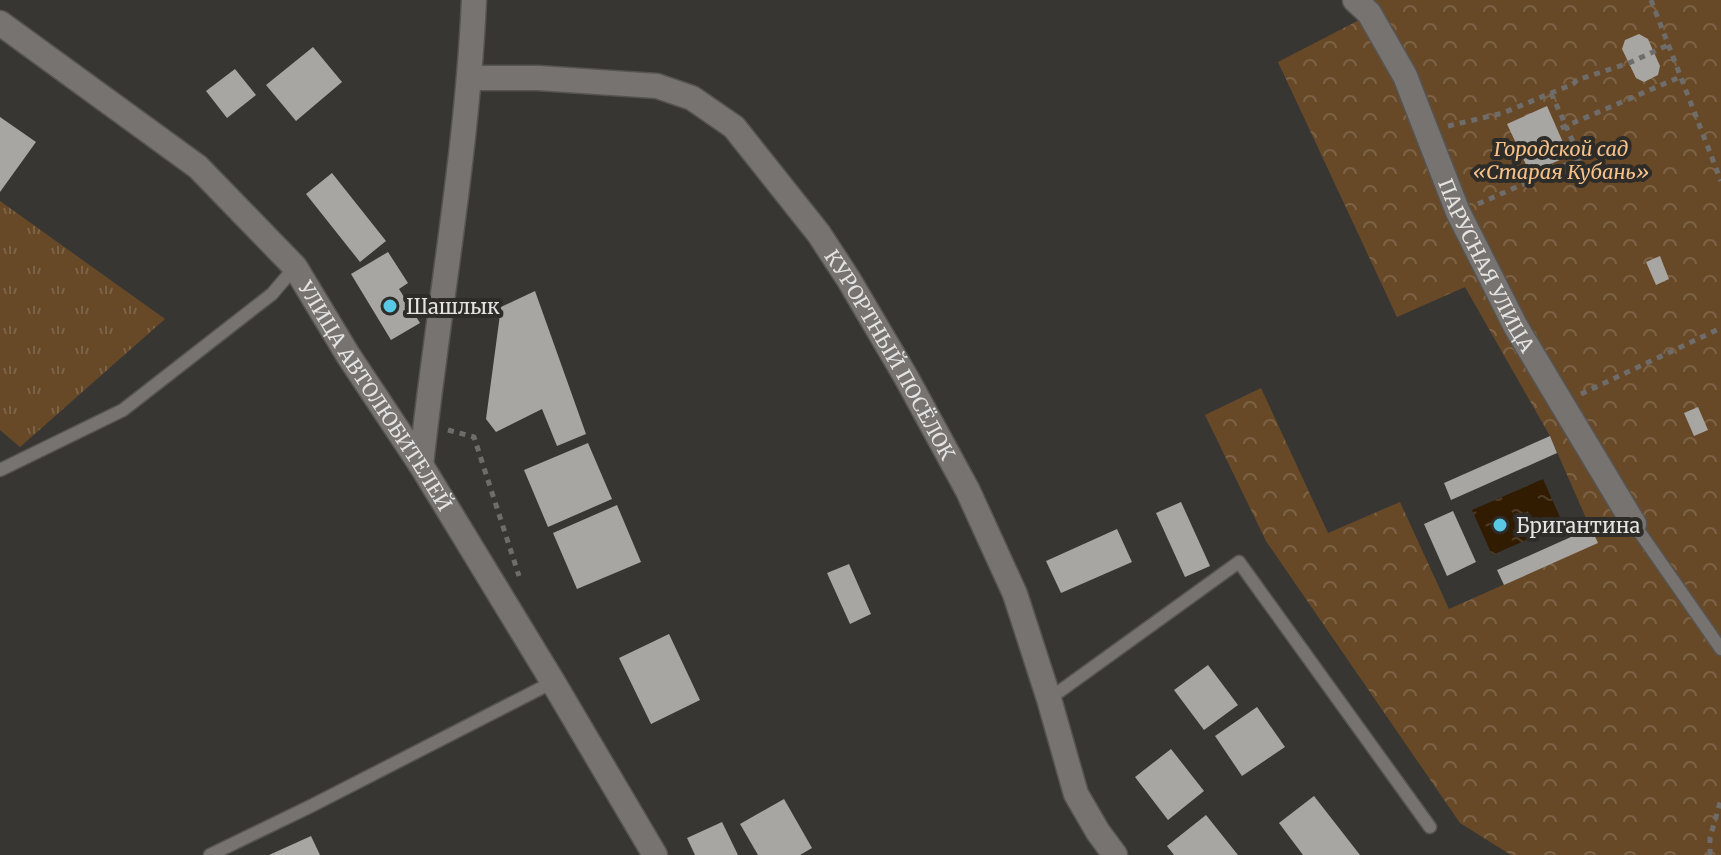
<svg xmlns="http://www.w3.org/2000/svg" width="1721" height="855" font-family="Merriweather,serif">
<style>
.grass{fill:url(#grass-tufts)}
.park{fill:url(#park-crowns)}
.water{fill:url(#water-ripples)}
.building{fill:#a8a6a3}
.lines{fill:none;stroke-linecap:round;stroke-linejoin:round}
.service-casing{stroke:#565452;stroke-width:15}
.minor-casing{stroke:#565452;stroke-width:27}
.tertiary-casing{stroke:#565452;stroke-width:27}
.path{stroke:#6f6d6b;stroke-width:5;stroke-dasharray:6 6;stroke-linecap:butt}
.service{stroke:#767371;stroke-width:12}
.minor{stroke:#767371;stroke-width:24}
.tertiary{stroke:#767371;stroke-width:24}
.poi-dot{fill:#59c8e5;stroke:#2e2c29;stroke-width:3}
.labels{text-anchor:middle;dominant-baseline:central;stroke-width:8;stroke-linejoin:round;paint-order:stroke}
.park-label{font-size:20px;font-style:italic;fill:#f6c28a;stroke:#2e2c29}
.street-label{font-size:20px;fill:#e4e3e1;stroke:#2e2c29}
.poi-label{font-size:20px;fill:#e4e3e1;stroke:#2e2c29;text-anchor:start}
</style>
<defs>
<pattern id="grass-tufts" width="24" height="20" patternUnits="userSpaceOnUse" patternTransform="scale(2)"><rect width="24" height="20" fill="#684927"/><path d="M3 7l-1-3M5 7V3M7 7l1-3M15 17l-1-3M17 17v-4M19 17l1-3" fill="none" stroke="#7d6346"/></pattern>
<pattern id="park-crowns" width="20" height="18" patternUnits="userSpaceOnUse" patternTransform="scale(2)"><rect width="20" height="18" fill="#684927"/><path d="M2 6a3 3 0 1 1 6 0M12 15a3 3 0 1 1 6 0" fill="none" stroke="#7d6346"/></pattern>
<pattern id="water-ripples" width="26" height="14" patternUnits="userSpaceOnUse" patternTransform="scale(2)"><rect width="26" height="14" fill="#311b01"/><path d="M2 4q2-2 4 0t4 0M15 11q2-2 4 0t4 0" fill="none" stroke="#4f3c26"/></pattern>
</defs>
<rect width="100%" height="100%" fill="#383633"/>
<path class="grass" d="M0 201 165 319 20 447 0 430Z"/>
<path class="park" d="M1362 0H1721V855H1511L1460 823 1266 541 1205 415 1261 388 1328 533 1400 502 1449 609 1597 543 1550 436 1465 287 1397 317 1278 62 1367 16Z"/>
<path class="water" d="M1543 479 1563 524 1492 555 1472 510Z"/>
<path class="building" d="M1639 34 1648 39 1660 66 1658 75 1644 82 1636 78 1622 49 1625 40Z
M313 47 342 82 296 121 266 85Z
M235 69 256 95 227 118 206 91Z
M1547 106 1569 156 1530 173 1507 124Z
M0 117 36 142 0 192Z
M332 173 386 241 360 262 306 194Z
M388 252 408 283 399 289 420 323 391 340 351 274Z
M1660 256 1669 279 1656 285 1646 262Z
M535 291 586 434 557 446 542 409 496 432 486 419 501 307Z
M1698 407 1708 430 1694 436 1684 413Z
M1550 436 1557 453 1451 500 1444 483Z
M588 443 612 499 548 527 524 470Z
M1181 502 1210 566 1185 577 1156 513Z
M617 505 641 562 577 589 553 533Z
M1453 511 1476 562 1447 576 1424 524Z
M1591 528 1598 543 1504 585 1497 570Z
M1117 529 1132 562 1061 593 1046 561Z
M849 564 871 614 850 624 827 573Z
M669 634 700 700 651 724 619 658Z
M1208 665 1238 705 1204 730 1174 690Z
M1257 707 1285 747 1242 776 1215 736Z
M1171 749 1204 791 1168 820 1135 777Z
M1314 796 1360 855H1303L1279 823Z
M784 799 812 848 800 855H758L740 824Z
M1206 815 1238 855H1174L1167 846Z
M722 822 738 855H695L687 838Z
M311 836 320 855H269Z"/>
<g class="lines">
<defs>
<path id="service" d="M0 470 123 410 272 294 295 267
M1634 524 1721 649
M1049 699 1239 562 1430 827
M210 855 311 806 553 682"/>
<g id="minor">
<path id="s1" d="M1355 0 1369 13 1405 76 1458 212 1516 327 1634 524"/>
<path id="s2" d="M470 78H538L657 86 692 98 734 127 819 234 849 280 906 377 968 491 1015 594 1049 699 1076 794 1098 832 1115 855"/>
<path d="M421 465C438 310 467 156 474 0"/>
</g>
<g id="tertiary">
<path id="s3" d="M0 23 198 167 295 267 348 355 421 465 553 682 655 855"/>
</g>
</defs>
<use href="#service" class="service-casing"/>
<use href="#minor" class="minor-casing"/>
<use href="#tertiary" class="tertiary-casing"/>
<path class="path" d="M1651 0 1721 181
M1551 93 1566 126 1557 130
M1448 126 1503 113 1573 84 1577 80 1629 63 1668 45
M1553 171 1580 158 1566 126 1680 77
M1478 204 1553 171 1550 164
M1581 394 1721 328
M448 430 474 437 519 576
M1710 855V838L1721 799"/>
<use href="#service" class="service"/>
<use href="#minor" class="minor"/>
<use href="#tertiary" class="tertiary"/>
</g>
<g class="poi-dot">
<circle cx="390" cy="306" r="8"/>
<circle cx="1500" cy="525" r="8"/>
</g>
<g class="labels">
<g class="park-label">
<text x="1561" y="148">Городской сад<tspan x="1561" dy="23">«Старая Кубань»</tspan></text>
</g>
<g class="street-label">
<text stroke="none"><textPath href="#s1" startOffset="298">ПАРУСНАЯ УЛИЦА</textPath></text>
<text stroke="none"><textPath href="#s2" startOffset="552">КУРОРТНЫЙ ПОСЁЛОК</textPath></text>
<text stroke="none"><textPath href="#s3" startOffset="536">УЛИЦА АВТОЛЮБИТЕЛЕЙ</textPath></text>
</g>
<g class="poi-label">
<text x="406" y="306">Шашлык</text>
<text x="1516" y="525">Бригантина</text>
</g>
</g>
</svg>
